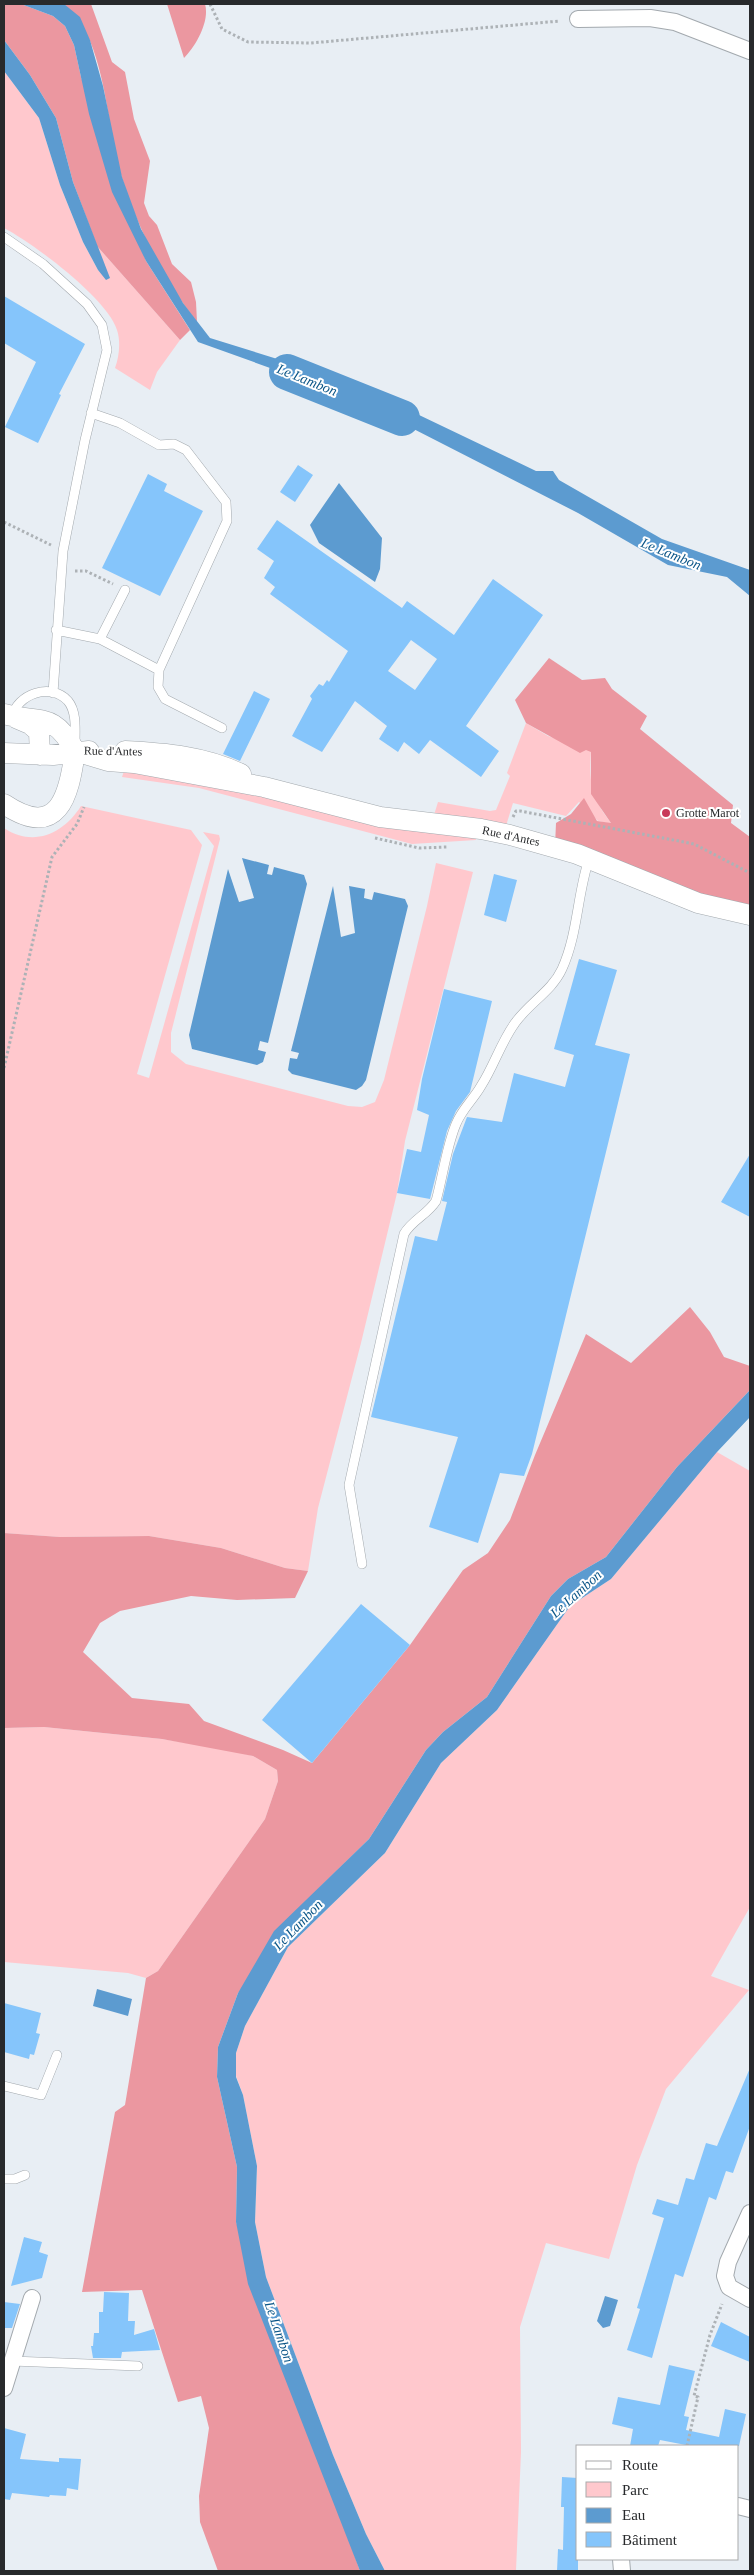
<svg xmlns="http://www.w3.org/2000/svg" width="754" height="2575" font-family="Georgia,serif">
<style>
.green{fill:#ffc8cd}
.forest{fill:#eb97a0}
.water{fill:#5c9bd0}
.lines{fill:none;stroke-linecap:round;stroke-linejoin:round}
.river{stroke:#5c9bd0;stroke-width:36}
.building{fill:#85c5fb;fill-rule:evenodd}
.service-casing{stroke:#a3a9ae;stroke-width:10}
.minor-casing{stroke:#a3a9ae;stroke-width:18}
.tertiary-casing{stroke:#a3a9ae;stroke-width:21}
.path{stroke:#adb2b6;stroke-width:3;stroke-dasharray:2.5 2.5;stroke-linecap:butt}
.service{stroke:#fff;stroke-width:9}
.minor{stroke:#fff;stroke-width:16}
.tertiary{stroke:#fff;stroke-width:20}
.poi-dot{fill:#c83959;stroke:#fff;stroke-width:2}
.labels{text-anchor:middle;dominant-baseline:central;stroke-width:4;stroke-linejoin:round;paint-order:stroke}
.street-label{font-size:12px;fill:#282a2c;stroke:#fff}
.poi-label{font-size:12px;fill:#282a2c;stroke:#fff;text-anchor:start}
.water-label{font-size:14px;font-style:italic;fill:#0a5587;stroke:#fff}
</style>
<rect width="100%" height="100%" fill="#e8eef4"/>
<path class="green" d="M4 71 39 118 60 185 83 242 98 270 109 278 97 246 180 340 157 372 150 390 115 368C119 357 121 342 117 330 108 299 33 243 4 228Z
M526 723 548 736 591 751C589 784 591 798 612 824L598 821 579 802 566 816 513 803 505 829 434 815 438 802 490 811 496 810 510 776 507 773Z
M124 771 162 775 476 838V840L412 844 199 788 122 777Z
M81 806 191 830 202 845 137 1074 149 1078 214 846 203 832 219 835 220 839 171 1033V1052L186 1064 348 1106 362 1107 375 1102 384 1080 427 906 436 863 473 872 405 1141 397 1193 361 1343 318 1508 308 1571 285 1568 221 1548 149 1536 60 1537 4 1533V828C34 848 64 833 81 806Z
M717 1452 750 1471V1907L711 1976 749 1990 666 2089 637 2165 609 2259 546 2243 520 2327 521 2452 516 2571H385L366 2534 333 2455 266 2277 255 2222 257 2166 243 2095 236 2076V2053L245 2026 288 1947 385 1853 441 1763 497 1710 570 1606 611 1579Z
M44 1727 162 1739 230 1750 253 1756 277 1770 278 1781 265 1819 158 1971 146 1978 128 1973 4 1962V1728Z"/>
<path class="forest" d="M4 4H21L53 16 65 26 74 45 81 77 146 261 190 330 180 340 97 246 73 182 56 118 30 75 4 40Z
M64 4H91L112 62 125 72 134 119 150 161 144 203 149 216 157 225 172 264 191 282 196 302 197 322C164 280 138 229 122 178 108 133 108 85 90 41 85 28 73 15 64 4Z
M167 4H205C210 21 196 46 184 58Z
M549 658 582 680 605 678 612 689 647 716 640 729 733 805 731 823 750 837V915L555 846 556 823 571 814 584 798 597 821 611 823 591 794V752L586 750 580 753 526 723 515 700Z
M690 1307 710 1332 724 1357 750 1366V1390L677 1467 606 1557 568 1579 551 1596 487 1697 443 1732 426 1750 369 1839 319 1888 238 1993 218 2047 217 2077 237 2167 236 2222 360 2571H218L200 2522 199 2496 209 2428 201 2396 178 2402 142 2290 82 2292 115 2112 125 2105 146 1978 158 1971 265 1819 278 1781 277 1770 253 1756 162 1739 44 1727 4 1728V1533L60 1537 149 1536 221 1548 285 1568 308 1571 295 1598 237 1600 191 1596 120 1611 100 1623 83 1652 132 1698 189 1704 204 1721 283 1750 312 1763 410 1645 463 1570 488 1553 510 1520 535 1455 586 1334 631 1363Z"/>
<path class="water" d="M21 4H64L80 17 90 40 103 86 122 177 141 229 183 303 210 338 348 381 536 471H553L559 480 662 539 750 570V596L727 577 668 565 578 513 351 397 198 342 146 261 112 192 89 114 74 45 65 26 53 16Z
M4 40 30 75 56 118 73 182 110 278 106 280 98 270 83 242 60 185 39 118 4 71Z
M339 483 382 538 380 569 375 582 319 543 310 525Z
M242 858 269 865 267 874 272 875 274 867 304 875 307 884 268 1043 260 1041 258 1050 266 1052 263 1062 257 1065 192 1049 189 1035 228 869 239 902 254 898Z
M333 886 341 937 355 933 349 886 365 889 364 898 372 900 374 892 405 899 408 906 366 1080 362 1086 356 1090 292 1074 288 1070 290 1058 297 1059 299 1053 291 1051Z
M750 1390V1417L717 1452 611 1579 570 1606 497 1710 441 1763 385 1853 288 1947 245 2026 236 2053V2077L243 2095 257 2166 255 2222 266 2277 333 2455 366 2534 385 2571H360L248 2284 236 2222 237 2167 217 2077 218 2047 238 1993 274 1931 369 1839 426 1750 443 1732 487 1697 551 1596 568 1579 606 1557 677 1467Z
M97 1989 132 1999 128 2016 93 2006Z
M605 2296 618 2300 610 2326 603 2328 597 2321Z"/>
<g class="lines">
<path class="river" d="M287 372 402 418"/>
</g>
<path class="building" d="M4 296 85 344 59 394 61 395 38 443 5 427 36 362 4 343Z
M298 465 313 475 295 502 280 492Z
M148 474 167 484 164 491 203 511 160 596 102 568Z
M277 520 402 608 407 601 454 635 493 579 543 615 466 726 499 751 481 777 430 740 419 754 404 742 398 752 379 739 387 726 355 701 322 752 292 736 312 699 310 696 319 684 323 686 327 680 329 682 348 651 270 594 275 587 264 578 274 561 257 549ZM411 640 437 659 415 690 388 671Z
M254 691 270 699 240 761 223 754Z
M494 874 517 880 506 922 484 915Z
M579 959 617 970 595 1045 630 1054 532 1454 524 1476 500 1473 478 1543 429 1527 458 1437 371 1417 415 1236 437 1241 447 1202 442 1201 453 1154 467 1117 502 1122 514 1073 565 1087 574 1055 554 1049Z
M444 989 492 1001 470 1092 456 1111 447 1131 430 1199 397 1193 407 1149 421 1152 429 1115 417 1110 422 1079Z
M750 1154V1217L721 1202Z
M361 1604 410 1645 312 1763 262 1720Z
M4 2003 41 2013 36 2033 40 2034 34 2055 30 2054 29 2059 4 2052Z
M750 2068V2126L733 2173 726 2171 716 2200 709 2197 683 2277 675 2274 652 2358 627 2350 640 2309 637 2308 664 2218 652 2214 657 2199 678 2205 686 2178 694 2180 706 2143 717 2146Z
M24 2237 42 2242 39 2252 48 2255 42 2278 11 2286Z
M104 2292 129 2293 128 2321H135L134 2335 154 2329 160 2350 122 2352 121 2358H93L91 2346H93L94 2333H99V2312H103Z
M4 2302 20 2304 12 2328H4Z
M721 2322 750 2337V2362L711 2346Z
M669 2365 695 2371 684 2416 689 2417 686 2430 719 2437 725 2409 746 2414 739 2446H691L660 2440 658 2446H630L633 2429 612 2424 618 2397 660 2405Z
M4 2428 26 2434 20 2459 59 2462V2458L81 2459 78 2490 67 2488 66 2496 50 2495 49 2497 12 2493 10 2500 4 2499Z
M562 2477 578 2478V2507H561Z
M564 2507H578V2571H557L558 2549 563 2550Z"/>
<g class="lines">
<defs>
<path id="service" d="M4 237 43 264 87 304 102 325 107 350 85 440 63 551 53 693
M56 630 100 639 159 670 227 521 226 502 186 450 174 444 159 445 120 423 91 413
M100 639 125 590
M159 670 158 687 165 699 222 728
M12 717C17 694 51 682 68 701 77 712 75 730 75 743
M362 1564 349 1485 404 1234C412 1220 427 1215 436 1201 443 1176 446 1148 456 1124 462 1109 473 1100 481 1086 494 1066 501 1042 515 1023 529 1003 552 991 562 969 578 934 577 895 589 859
M4 2086 41 2095 57 2055
M4 2179H15L25 2175
M12 2361 138 2366"/>
<path id="minor" d="M578 19 650 18 675 22 750 51
M750 2213 728 2262 725 2276 729 2287 750 2299
M4 2388 32 2298
M738 2506 750 2509
M621 2559 622 2571"/>
<path id="tertiary" d="M4 714C41 724 53 711 75 751
M16 718 30 724 39 732 40 755
M75 751 108 761 134 763 264 787 380 817 481 829 510 835 577 854 698 903 750 915
M125 751C164 753 205 756 241 774
M4 753 53 755 89 751
M4 804C58 840 69 797 75 751"/>
</defs>
<use href="#service" class="service-casing"/>
<use href="#minor" class="minor-casing"/>
<use href="#tertiary" class="tertiary-casing"/>
<path class="path" d="M210 4 222 29 248 42 311 43 560 21
M4 522 51 545
M75 571H86L113 584
M513 817 516 811H520L684 842 694 844 750 873
M375 838 419 848 447 847
M4 1068 52 857 77 824 84 807
M687 2446 698 2397 694 2396 710 2335 722 2304"/>
<use href="#service" class="service"/>
<use href="#minor" class="minor"/>
<use href="#tertiary" class="tertiary"/>
</g>
<circle class="poi-dot" cx="666" cy="813" r="5"/>
<g class="labels">
<g class="street-label">
<text transform="translate(113 751) rotate(1)">Rue d'Antes</text>
<text transform="translate(511 836) rotate(12)">Rue d'Antes</text>
</g>
<g class="poi-label">
<text x="676" y="813">Grotte Marot</text>
</g>
<g class="water-label">
<text transform="translate(307 380) rotate(22)">Le Lambon</text>
<text transform="translate(671 554) rotate(22)">Le Lambon</text>
<text transform="translate(576 1594) rotate(-42)">Le Lambon</text>
<text transform="translate(298 1925) rotate(-46)">Le Lambon</text>
<text transform="translate(279 2332) rotate(71)">Le Lambon</text>
</g>
</g>
<rect width="754" height="2575" fill="none" stroke="#282a2c" stroke-width="10"/>
<rect x="576" y="2445" width="162" height="115" fill="#ffffff" stroke="#a9aaab"/>
<rect x="586" y="2461" width="25" height="8" fill="#ffffff" stroke="#a9aaab"/>
<text x="622" y="2470" font-size="15" fill="#282a2c">Route</text>
<rect x="586" y="2482" width="25" height="15" fill="#ffc8cd" stroke="#a9aaab"/>
<text x="622" y="2495" font-size="15" fill="#282a2c">Parc</text>
<rect x="586" y="2508" width="25" height="15" fill="#5c9bd0" stroke="#a9aaab"/>
<text x="622" y="2520" font-size="15" fill="#282a2c">Eau</text>
<rect x="586" y="2532" width="25" height="15" fill="#85c5fb" stroke="#a9aaab"/>
<text x="622" y="2545" font-size="15" fill="#282a2c">Bâtiment</text>
</svg>
